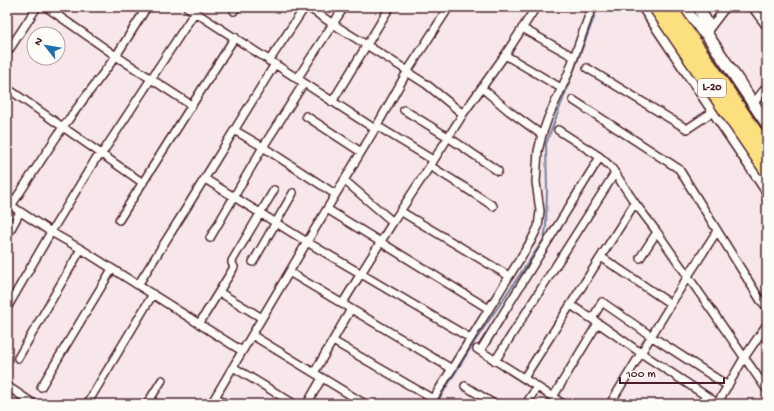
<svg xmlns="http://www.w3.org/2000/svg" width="774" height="411" font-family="'Gochi Hand',sans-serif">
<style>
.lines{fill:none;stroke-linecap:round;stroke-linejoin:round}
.stream{stroke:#7384a0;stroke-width:2}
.street-casing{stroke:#4a1f2b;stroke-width:10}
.secondary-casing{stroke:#4a1f2b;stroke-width:14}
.street{stroke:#fdfcf7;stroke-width:7}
.secondary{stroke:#fdfcf7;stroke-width:11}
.highway-bridge-casing{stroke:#4a1f2b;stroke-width:17;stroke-linecap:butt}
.highway-bridge{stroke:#fce080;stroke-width:14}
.labels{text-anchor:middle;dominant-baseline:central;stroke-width:3.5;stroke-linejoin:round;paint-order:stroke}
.shield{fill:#fdfcf7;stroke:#806168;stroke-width:1}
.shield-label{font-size:11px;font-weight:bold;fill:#4a1f2b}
</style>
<rect width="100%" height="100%" fill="#f8e7ea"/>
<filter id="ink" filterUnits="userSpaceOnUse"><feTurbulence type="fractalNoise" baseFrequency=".025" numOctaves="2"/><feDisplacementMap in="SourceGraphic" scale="8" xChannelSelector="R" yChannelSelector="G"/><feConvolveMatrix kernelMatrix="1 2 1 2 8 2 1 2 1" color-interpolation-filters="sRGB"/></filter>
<g filter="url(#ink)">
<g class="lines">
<path class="stream" d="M436 404 473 344 544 239 546 227 547 191 546 144 598 7"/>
<defs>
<path id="street" d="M46 7 116 56 191 105
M187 7 375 129
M308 7 333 24 408 71
M752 7 767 27
M234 11 236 7
M761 19 767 11
M522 28 574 57
M707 32 726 7
M7 53 37 7
M505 55 561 88
M269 61 305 7
M587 68 687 129 714 111
M407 72 426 84 463 114
M297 79 344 7
M7 88 143 183
M482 88 509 111 542 135
M573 100 679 169 761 301 767 307
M332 102 390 7
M753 104 767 86
M404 110 448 137 498 171
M306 116 361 152
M377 126 433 160
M234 130 263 147 335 194
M558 130 600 157
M430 166 464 187 493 206
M205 179 307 242 470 338
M344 180 393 222
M7 203 51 232 81 249 242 351
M11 206 63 127 116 56 147 7
M327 209 489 309
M400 211 509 276
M119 220 235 37
M7 236 20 212
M210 238 263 147 304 83
M601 257 671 304
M640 258 657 232
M253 262 293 193
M289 272 452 369
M138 285 187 207 275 64
M219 292 262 318
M342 304 393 222 430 166 463 114 505 55 536 7
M571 305 598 323 641 353 717 403
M7 308 51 232 95 160 101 155 195 12
M592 319 602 302 651 336 728 386
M199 324 233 269 234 267 232 263V261L274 190
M252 335 365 404
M333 341 433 399
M477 349C506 367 535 385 563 404
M480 351 600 157 611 167 635 203 657 232 767 390
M18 358 81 249
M495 361 615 173
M233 367 291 402
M314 373 351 309
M524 378 635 203
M7 386 34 404
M465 386 494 404
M41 387 112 269
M215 397 226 404
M553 397 598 323
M87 404 153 294
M147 404 162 380
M211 404 307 242 375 129 407 72 449 7
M307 404 322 378
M430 404 531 241 538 227 540 211 536 182 538 151 542 135 548 118 568 74 592 7
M526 404 537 387
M610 404 688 276 717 231
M717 404 744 358 767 324"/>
<path id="secondary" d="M644 7 767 190
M684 7 699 29 706 33 767 124
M699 7 707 24 706 33"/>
</defs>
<use href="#street" class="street-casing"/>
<use href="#secondary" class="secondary-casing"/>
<use href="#street" class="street"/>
<use href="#secondary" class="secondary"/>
<defs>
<path id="highway-bridge" d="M656 7 767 170
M669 7 767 150"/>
</defs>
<use href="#highway-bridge" class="highway-bridge-casing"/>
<use href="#highway-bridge" class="highway-bridge"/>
</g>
</g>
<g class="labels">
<rect class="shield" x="698" y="79" width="28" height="18" rx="3"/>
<g class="shield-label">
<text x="712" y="88">L-20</text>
</g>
</g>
<rect width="774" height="411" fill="none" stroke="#fdfcf7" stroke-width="24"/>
<rect x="12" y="12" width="750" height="387" fill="none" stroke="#4a1f2b" stroke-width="1.5" filter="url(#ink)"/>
<g transform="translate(46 46) rotate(301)"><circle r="19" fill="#fdfcf7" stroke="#b5a4a5"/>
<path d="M0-3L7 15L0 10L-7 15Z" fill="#1f6fb2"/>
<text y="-6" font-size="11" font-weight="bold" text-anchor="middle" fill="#4a1f2b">N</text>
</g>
<path d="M620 377v6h104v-6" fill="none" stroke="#4a1f2b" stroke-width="2"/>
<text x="626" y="377" font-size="12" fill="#4a1f2b" stroke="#fdfcf7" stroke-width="3" paint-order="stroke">100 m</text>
</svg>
